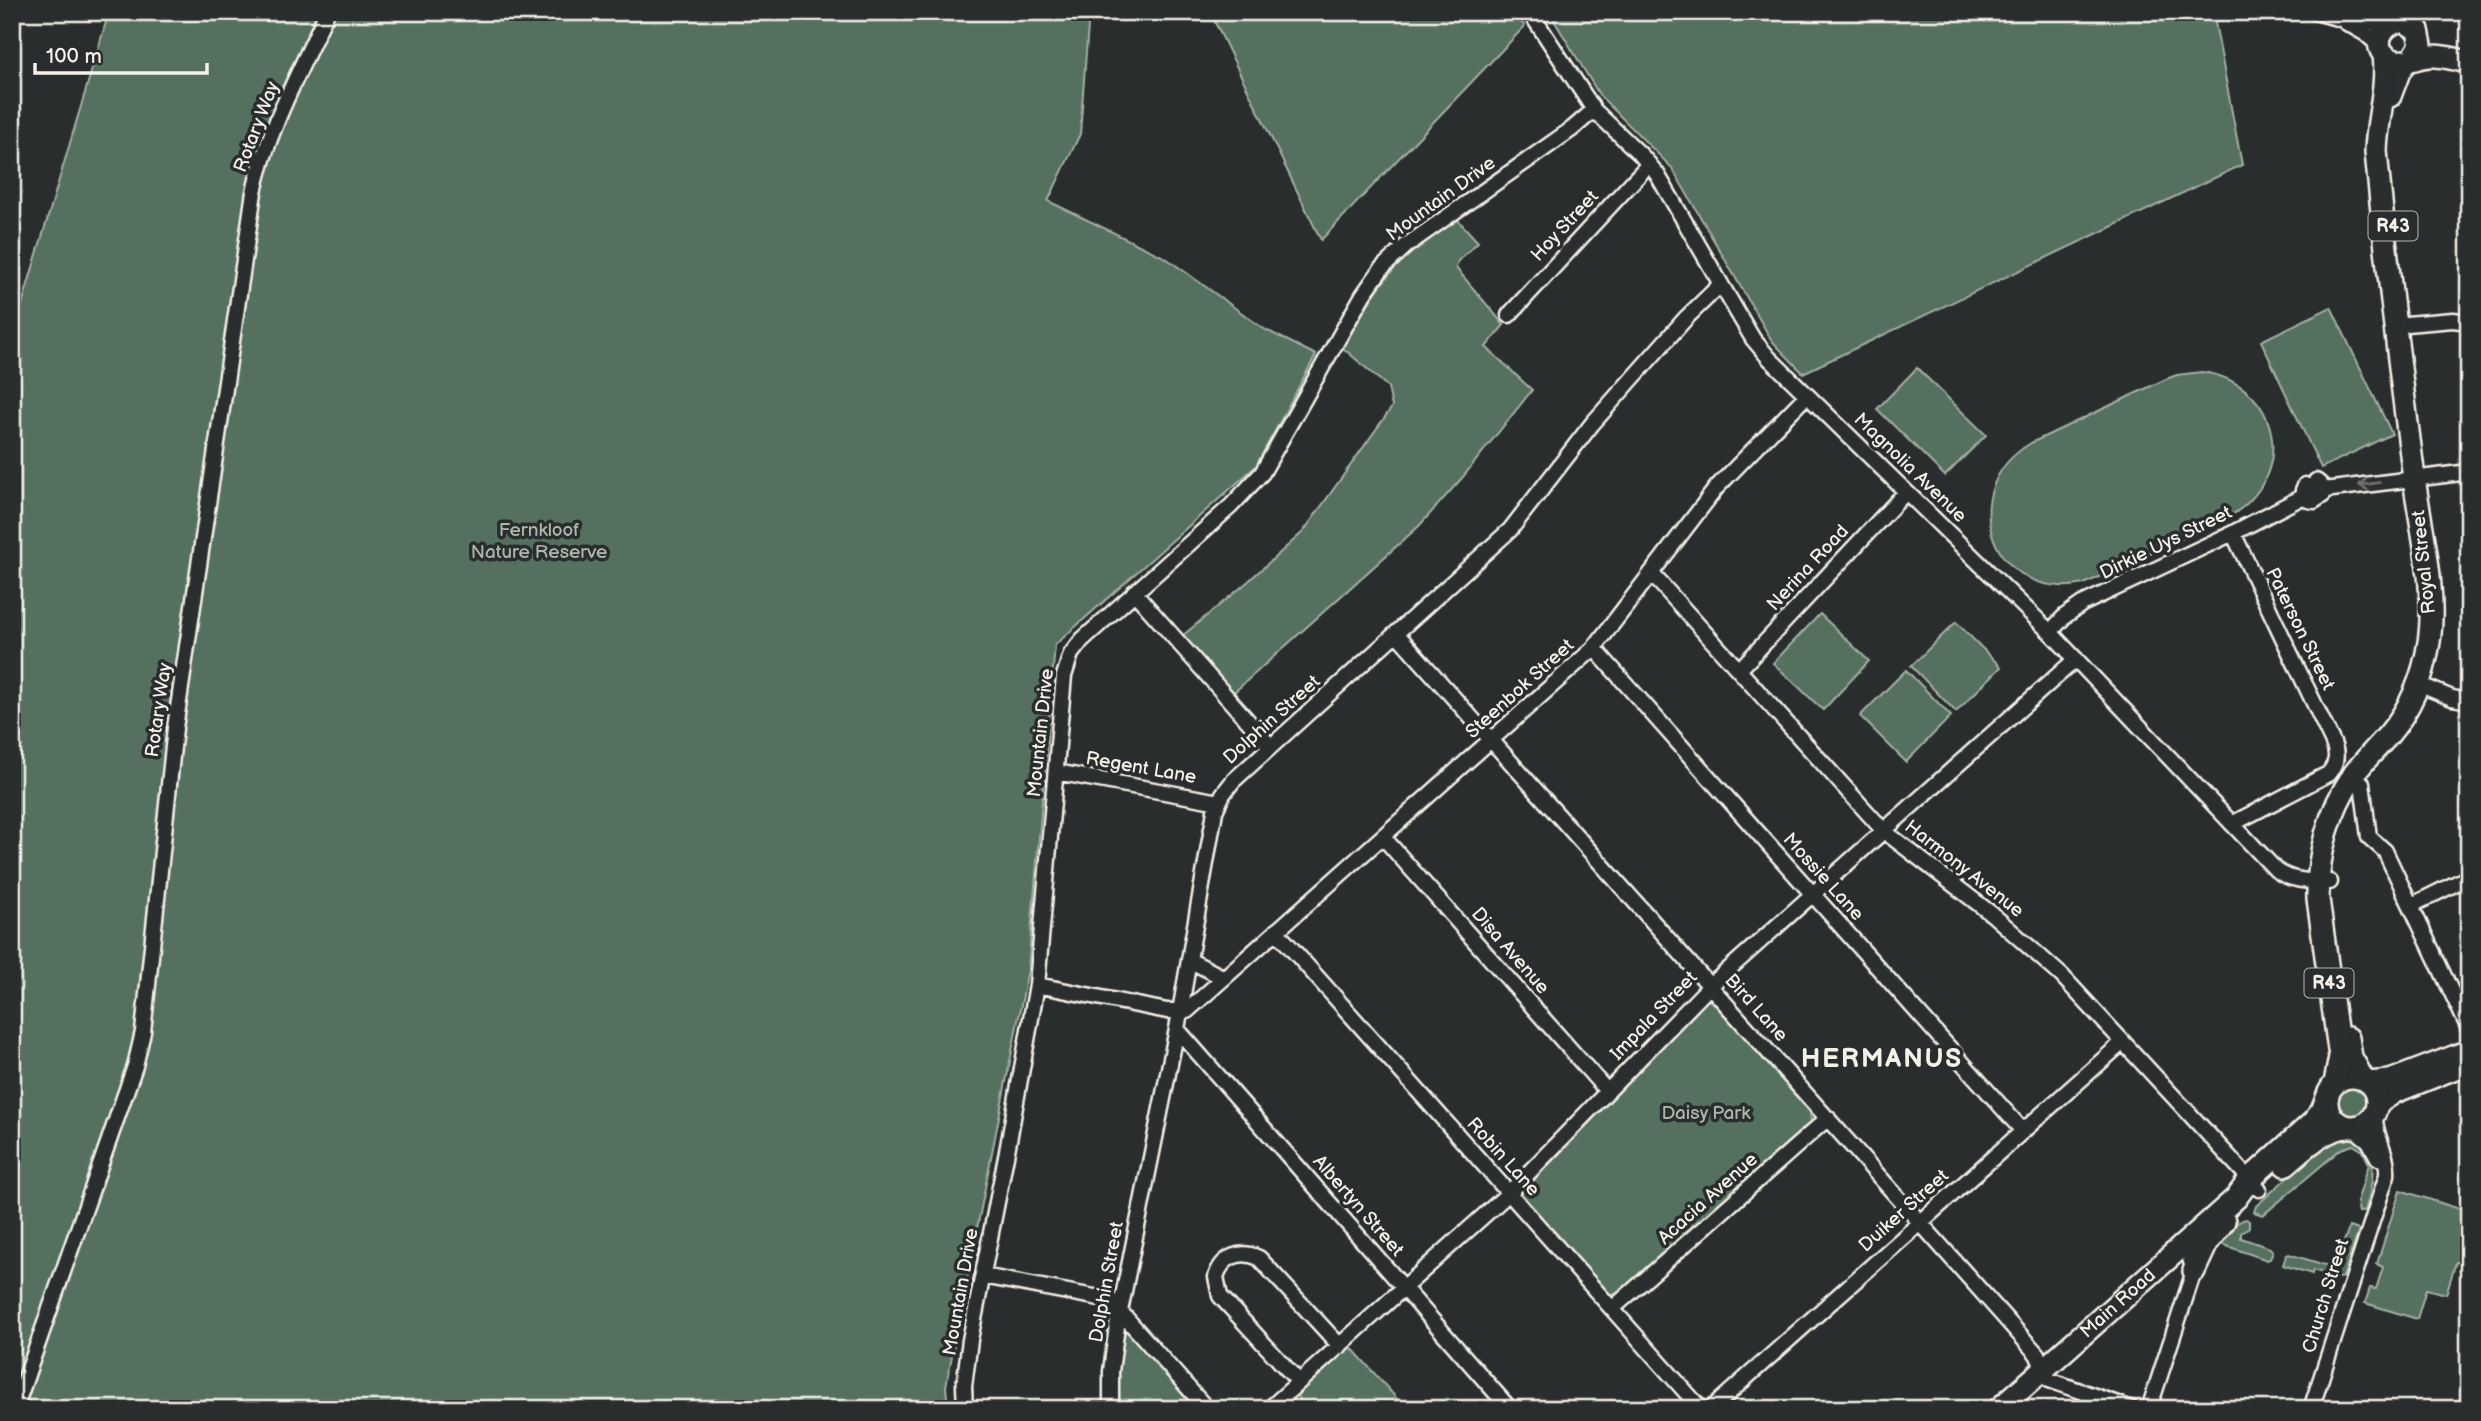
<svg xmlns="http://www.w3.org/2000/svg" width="2481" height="1421" font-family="'Balsamiq Sans',sans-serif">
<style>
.green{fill:#55705f;stroke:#a4b0a4;stroke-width:2}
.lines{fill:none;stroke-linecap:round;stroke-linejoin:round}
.street-casing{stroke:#f4f1e8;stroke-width:19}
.secondary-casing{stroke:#f4f1e8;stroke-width:24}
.primary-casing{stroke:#f4f1e8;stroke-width:26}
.street{stroke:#2a2d2e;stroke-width:14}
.secondary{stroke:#2a2d2e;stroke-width:19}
.primary{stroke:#2a2d2e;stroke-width:21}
.oneway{stroke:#71726f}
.labels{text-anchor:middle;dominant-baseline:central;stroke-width:7;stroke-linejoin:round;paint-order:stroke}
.shield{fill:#2a2d2e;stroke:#b7b6b0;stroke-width:2}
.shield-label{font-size:18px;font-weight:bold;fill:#f4f1e8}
.street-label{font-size:19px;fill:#f4f1e8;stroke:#2a2d2e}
.park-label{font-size:19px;fill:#acb7aa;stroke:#2a2d2e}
.district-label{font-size:26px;font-weight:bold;letter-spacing:2px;fill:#f4f1e8;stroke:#2a2d2e}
</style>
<rect width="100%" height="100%" fill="#2a2d2e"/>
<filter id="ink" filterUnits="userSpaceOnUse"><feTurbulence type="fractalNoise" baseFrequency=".0143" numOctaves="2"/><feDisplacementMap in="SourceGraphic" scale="14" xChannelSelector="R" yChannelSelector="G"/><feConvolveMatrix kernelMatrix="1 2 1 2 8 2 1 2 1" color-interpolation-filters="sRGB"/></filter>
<g filter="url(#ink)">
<path class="green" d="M109 12H1089L1080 134 1048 201 1166 258 1264 329 1316 355 1256 466 1055 645 1028 970 946 1386 948 1409H12V338Z
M1210 12H1511L1525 26 1321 240Z
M1549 12H2213L2242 165 1803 373 1772 341 1672 168 1600 96Z
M1457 219 1478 242 1458 261 1456 268 1504 325 1486 347 1532 390 1462 478 1419 526 1232 694 1182 636 1244 585 1303 532 1392 407 1388 387 1343 348C1360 318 1376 286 1401 262 1418 246 1439 233 1457 219Z
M2331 307 2392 434 2321 468 2261 341Z
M1917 368 1986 435 1945 476 1877 409Z
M2202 372C2281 383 2298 476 2230 516L2084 584C1993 603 1951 490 2031 443L2166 379 2177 375Z
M1820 614 1869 661 1823 710 1773 663Z
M1956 622 2001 667 1956 712 1911 666Z
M1906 670 1951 716 1906 762 1860 716Z
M1706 1001H1712L1810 1112 1811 1122 1618 1293 1607 1295 1520 1194Z
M2337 1102a15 15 0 1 1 30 0a15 15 0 1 1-30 0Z
M2348 1138C2384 1142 2372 1188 2365 1211L2359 1212 2357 1202 2369 1164 2363 1151 2353 1145 2341 1149 2263 1215 2254 1212 2256 1206C2277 1188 2321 1142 2348 1138Z
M2400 1190 2469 1212V1265L2456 1262 2446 1294 2426 1289 2417 1319 2365 1303 2370 1288 2376 1289 2383 1267 2377 1264Z
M2246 1219 2249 1221V1227L2241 1233V1238L2270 1248 2273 1252 2270 1259 2267 1260 2221 1244C2222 1235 2236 1221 2246 1219Z
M2349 1227 2359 1230 2343 1277 2339 1278 2313 1270 2312 1274 2283 1265 2286 1256 2289 1254 2335 1268Z
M1127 1330H1129L1199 1409H1116L1123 1333Z
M1350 1346 1406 1409H1308L1296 1395Z"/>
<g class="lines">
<defs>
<path id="street" d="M1530 12 1594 110 1642 156 1657 174 1740 317 1753 339 1769 358 2050 632 2276 870C2292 882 2311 881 2330 882
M2315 12 2341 19H2355L2378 23 2392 22
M2345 22 2366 34 2381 47
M1509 315 1649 164
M2395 325 2453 320 2469 322
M2316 481C2322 485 2324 488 2323 495L2314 501 2308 500 2303 490 2305 485 2314 491Z
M2324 490 2469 472
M1651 573 1884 831 1993 915 2062 976 2259 1189
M1134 592 1270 746
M2050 632 2065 616 2082 604 2233 533 2304 496
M1396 633 2037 1354 2049 1380 2132 1409
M1594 648 2023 1131
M1739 670 1906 492
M2428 688 2452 698 2469 701
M1056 772 1219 802
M2362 783 2369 837 2385 851 2469 1029
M2232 824 2328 774C2337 764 2338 755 2333 743L2233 533
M1383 837 1607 1091
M2412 905 2469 877
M1276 931 1701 1409
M1189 960 1224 978
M1037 985 1167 1011H1187L1594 648 1717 487 1807 395
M1177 1029 1510 1409
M2352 1127 2369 1141 2378 1158
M983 1276 1110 1300 1207 1409
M1612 1309 1828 1118
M1299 1382 1220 1296 1216 1277C1222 1257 1240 1249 1259 1258L1340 1346
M15 1409 135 1066 143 1032 175 728 254 192C268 129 300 71 327 12
M965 1409 964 1386 970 1340 1008 1146 1037 985 1064 676 1071 654 1082 640 1231 506 1262 473 1363 295 1382 268 1407 245 1572 129 1594 110
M1111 1409V1371L1117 1326 1177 1029 1215 811 1223 794 1233 781 1510 530 1592 424 1686 318 1721 284
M1269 1409 1509 1193 1710 986 2076 659
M1711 1409 2123 1042
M2149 1409 2194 1271 2189 1255 2179 1248
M2311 1409 2387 1175C2389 1151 2371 1133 2376 1109"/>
<path id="secondary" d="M2368 1082 2390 1080 2469 1050
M2377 1105 2395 1093 2468 1064"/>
<g id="primary">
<path d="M2413 58 2421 45 2418 30 2404 21C2379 21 2369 52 2393 60 2405 65 2418 56 2431 56 2444 55 2456 60 2469 62"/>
<path d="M2390 96 2399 72 2406 61"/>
<path d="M2348 1038 2351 1057 2363 1079"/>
<circle cx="2352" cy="1102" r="25"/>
<path d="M2335 1083 2340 1057 2318 899C2317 855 2329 810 2354 774 2365 759 2378 747 2389 734 2411 708 2424 675 2429 642 2437 591 2421 530 2414 478 2400 370 2386 260 2376 151 2377 118 2388 87 2384 54"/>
<path d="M2285 1165C2302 1151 2324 1128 2348 1127"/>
<path d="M2194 1271 2207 1243 2224 1221"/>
<path id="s1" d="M1999 1409 2236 1198 2250 1179 2313 1122 2322 1111 2327 1098"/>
</g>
</defs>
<use href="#street" class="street-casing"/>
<use href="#secondary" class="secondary-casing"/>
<use href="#primary" class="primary-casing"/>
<use href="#street" class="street"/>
<use href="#secondary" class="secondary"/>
<use href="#primary" class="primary"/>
</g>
<defs><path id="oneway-shaft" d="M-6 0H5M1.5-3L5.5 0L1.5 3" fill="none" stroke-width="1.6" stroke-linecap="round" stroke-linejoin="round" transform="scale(1.75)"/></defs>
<use class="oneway" href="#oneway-shaft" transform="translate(2369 484) rotate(173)"/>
</g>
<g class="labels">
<g class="shield">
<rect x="2368.5" y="211.5" width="49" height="29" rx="5"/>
<rect x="2304.5" y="968.5" width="49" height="29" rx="5"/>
</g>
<g class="shield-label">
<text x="2393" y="226">R43</text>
<text x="2329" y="983">R43</text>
</g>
<g class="street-label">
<text transform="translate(257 127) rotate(-69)">Rotary Way</text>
<text transform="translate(1441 199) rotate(-36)">Mountain Drive</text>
<text transform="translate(1565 226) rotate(-47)">Hoy Street</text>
<text transform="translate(1910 468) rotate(44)">Magnolia Avenue</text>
<text transform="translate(2166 543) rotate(-26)">Dirkie Uys Street</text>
<text transform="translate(2424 562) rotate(-96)">Royal Street</text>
<text transform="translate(1808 568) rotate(-47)">Nerina Road</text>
<text transform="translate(2300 629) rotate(64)">Paterson Street</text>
<text transform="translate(1520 689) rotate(-42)">Steenbok Street</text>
<text transform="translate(159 710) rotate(-82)">Rotary Way</text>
<text transform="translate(1272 720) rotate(-42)">Dolphin Street</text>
<text transform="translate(1041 733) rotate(-84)">Mountain Drive</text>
<text transform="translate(1141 768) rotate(10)">Regent Lane</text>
<text transform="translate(1964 869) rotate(38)">Harmony Avenue</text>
<text transform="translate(1823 877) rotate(48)">Mossie Lane</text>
<text transform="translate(1510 951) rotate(49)">Disa Avenue</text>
<text transform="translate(1756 1008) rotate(48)">Bird Lane</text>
<text transform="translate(1654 1016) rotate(-46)">Impala Street</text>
<text transform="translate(1503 1157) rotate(48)">Robin Lane</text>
<text transform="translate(1708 1199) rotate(-42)">Acacia Avenue</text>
<text transform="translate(1358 1206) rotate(49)">Albertyn Street</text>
<text transform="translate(1904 1211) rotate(-42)">Duiker Street</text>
<text transform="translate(1107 1282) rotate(-80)">Dolphin Street</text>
<text transform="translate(961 1292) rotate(-80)">Mountain Drive</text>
<text transform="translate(2326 1296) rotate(-73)">Church Street</text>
<text stroke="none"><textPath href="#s1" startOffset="159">Main Road</textPath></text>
</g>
<g class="park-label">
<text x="539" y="530">Fernkloof<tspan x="539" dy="22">Nature Reserve</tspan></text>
<text x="1706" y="1113">Daisy Park</text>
</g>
<g class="district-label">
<text x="1882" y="1059">HERMANUS</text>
</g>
</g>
<rect width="2481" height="1421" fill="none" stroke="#2a2d2e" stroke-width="42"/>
<rect x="21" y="21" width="2439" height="1379" fill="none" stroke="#f4f1e8" stroke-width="2.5" filter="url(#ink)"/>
<path d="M35 63v10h172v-10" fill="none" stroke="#f4f1e8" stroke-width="3.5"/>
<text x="46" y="63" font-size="21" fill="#f4f1e8" stroke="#2a2d2e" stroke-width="5" paint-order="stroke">100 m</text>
</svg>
